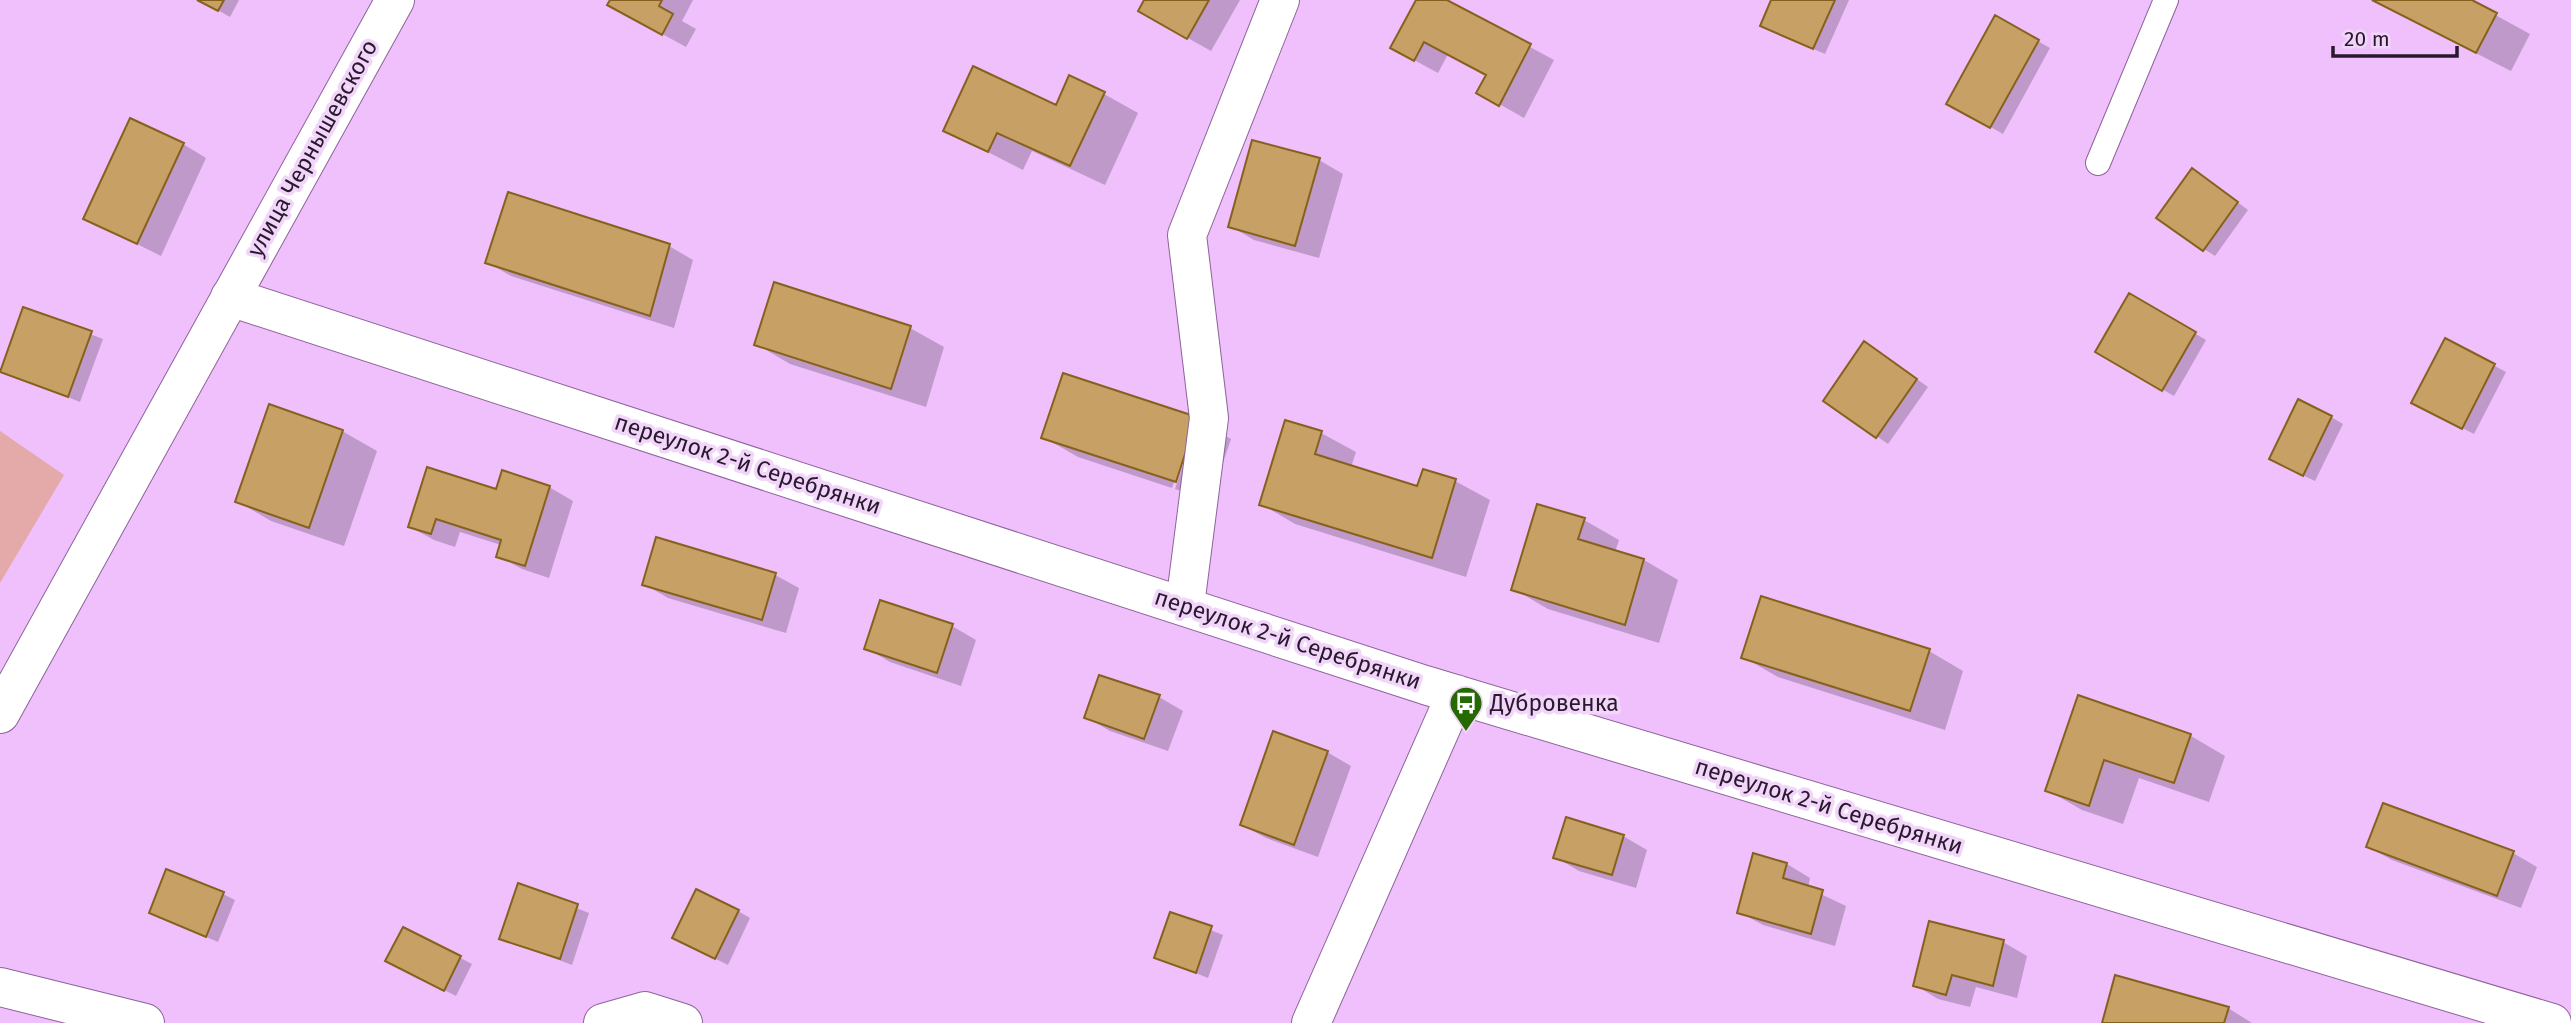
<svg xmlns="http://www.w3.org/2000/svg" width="2571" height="1023" font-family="'Fira Sans',sans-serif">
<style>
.green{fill:#e4a9a9}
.shadow{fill:#0003}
.building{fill:#c6a064;stroke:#86611d;stroke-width:2}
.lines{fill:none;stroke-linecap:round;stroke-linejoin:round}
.lane-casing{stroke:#8d6399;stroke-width:26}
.street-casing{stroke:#8d6399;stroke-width:40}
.secondary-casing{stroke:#8d6399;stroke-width:40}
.lane{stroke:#fff;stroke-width:24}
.street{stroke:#fff;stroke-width:38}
.secondary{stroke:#fff;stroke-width:38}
.labels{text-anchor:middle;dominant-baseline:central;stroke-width:7;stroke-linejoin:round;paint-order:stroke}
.street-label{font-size:23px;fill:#2a182f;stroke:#f2d6fa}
.poi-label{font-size:23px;fill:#2a182f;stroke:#f2d6fa;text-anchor:start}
</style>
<rect width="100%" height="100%" fill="#efc0fc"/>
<path class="green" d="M0 431 64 475 0 583Z"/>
<path class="shadow" d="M200 0H239L230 17Z
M612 0H693L682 21 696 29 686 47 633 18Z
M1146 0H1240L1211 51 1140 11Z
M1418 0H1443L1554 60 1524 118 1478 92 1488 75 1448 54 1438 73 1392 48Z
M1773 0H1849L1825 54 1774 32Z
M2371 0H2468L2530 34 2511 71Z
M1996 17 2050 48 2003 134 1948 103Z
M1104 94 1138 113 1105 185 1032 151 1023 170 945 130Z
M183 144 206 158 161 256 85 218Z
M1319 160 1343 174 1319 258 1254 240 1230 226Z
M2204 177 2248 210 2215 256 2204 249Z
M669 246 693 260 674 328 511 276 487 262Z
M2130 295 2206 340 2174 396 2097 352Z
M24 309 103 339 80 402 2 371Z
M910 328 944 347 926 407 790 364 756 344Z
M2446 340 2506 372 2474 434 2425 409Z
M1876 350 1928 387 1888 444 1825 400Z
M2331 417 2343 424 2315 481 2283 466Z
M1196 419 1231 439 1210 501 1175 489 1197 424H1193L1172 488 1078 457 1043 437Z
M342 431 377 451 344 546 271 521 237 501Z
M1321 433 1356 452 1351 467 1419 488 1455 481 1490 500 1466 577 1295 524 1261 504Z
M549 487 573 501 549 578 522 569 498 556 501 545 460 532 455 547 434 540 410 527 497 491Z
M1538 506 1584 520 1619 540 1615 552 1644 560 1678 580 1659 643 1548 609 1514 589Z
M775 575 799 588 786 633 668 598 644 584Z
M952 626 976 640 961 686 890 662 866 648Z
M1929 651 1963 671 1945 730 1778 677 1743 657Z
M1159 697 1183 711 1168 751 1110 731 1086 717Z
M2079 698 2191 736 2225 756 2209 802 2139 778 2123 824 2082 810 2047 790Z
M1327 752 1351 766 1318 857 1266 838 1242 825Z
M1623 836 1647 850 1636 888 1579 871 1555 857Z
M2368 847 2513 853 2537 867 2521 908 2392 860Z
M1787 864 1810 878 1808 888 1846 906 1835 946 1763 925 1739 912Z
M520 886 589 913 572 965 501 938Z
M223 894 235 900 218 942 151 913Z
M738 911 750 918 728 965 686 944Z
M1171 914 1223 935 1208 978 1156 957Z
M404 929 472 964 456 996 399 967Z
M2003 942 2027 956 2017 998 1976 987 1970 1007 1938 999 1915 985Z
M2228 1008 2252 1023H2104Z"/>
<path class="building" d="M197 0H224L218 11Z
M610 0H662L659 6 673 14 662 35 607 5Z
M1144 0H1209L1187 39 1138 11Z
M1416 0H1447L1531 44 1499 106 1476 93 1486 75 1424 42 1414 61 1390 48Z
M1771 0H1835L1813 49 1760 26Z
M2372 0H2472L2497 13 2476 53Z
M1995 15 2039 40 1990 128 1946 104Z
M973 66 1056 105 1069 75 1105 92 1070 166 997 133 988 152 943 131Z
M130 118 184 143 137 244 83 219Z
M1252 140 1320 158 1295 246 1228 227Z
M2192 168 2238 202 2203 251 2156 218Z
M508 192 670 244 650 316 485 263Z
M774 282 911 326 891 389 754 345Z
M2129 293 2196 332 2162 391 2095 352Z
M23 307 92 331 68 397 0 372Z
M2445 338 2495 364 2462 429 2411 403Z
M1864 341 1917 379 1876 438 1823 401Z
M1063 373 1197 417 1176 482 1041 438Z
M2298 399 2332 416 2303 476 2269 459Z
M269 404 343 430 309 528 235 502Z
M1285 420 1322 431 1315 454 1417 486 1423 469 1456 479 1432 558 1259 505Z
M427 467 496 489 502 470 550 486 525 566 496 557 501 540 436 519 431 534 408 527Z
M1537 504 1585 518 1578 539 1644 559 1625 625 1511 590Z
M656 537 776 573 762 620 642 585Z
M1761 596 1930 649 1910 711 1741 658Z
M880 600 953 624 937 673 864 649Z
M1099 675 1160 695 1144 739 1084 718Z
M2078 695 2191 734 2174 783 2104 760 2089 806 2045 791Z
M1273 731 1328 751 1294 845 1240 825Z
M2383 803 2514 851 2497 896 2366 847Z
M1566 817 1624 835 1612 875 1553 858Z
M1753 853 1787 863 1783 878 1823 890 1811 934 1737 913Z
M166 869 224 892 206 937 149 913Z
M518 883 578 904 560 959 499 939Z
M696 889 739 910 715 959 672 938Z
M1170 912 1212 926 1196 973 1154 958Z
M1929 921 2004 940 1993 986 1952 975 1946 995 1913 986Z
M403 927 461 956 444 991 385 961Z
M2115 975 2229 1007 2224 1023H2102Z"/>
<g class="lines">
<defs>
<path id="lane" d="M2098 163 2166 0"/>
<path id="street" d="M230 297 1425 685 2552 1023
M1185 605 1209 418 1187 235 1280 0
M0 987 145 1023
M603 1023 645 1011 683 1023
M1311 1023 1456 694"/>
<path id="secondary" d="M0 714 395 0"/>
</defs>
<use href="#lane" class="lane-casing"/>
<use href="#street" class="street-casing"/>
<use href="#secondary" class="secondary-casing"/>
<use href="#lane" class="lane"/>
<use href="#street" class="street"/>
<use href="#secondary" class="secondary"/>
</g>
<defs>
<symbol id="bus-pin" viewBox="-11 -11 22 30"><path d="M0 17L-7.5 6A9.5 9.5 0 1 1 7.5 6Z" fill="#256900" stroke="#f2d6fa"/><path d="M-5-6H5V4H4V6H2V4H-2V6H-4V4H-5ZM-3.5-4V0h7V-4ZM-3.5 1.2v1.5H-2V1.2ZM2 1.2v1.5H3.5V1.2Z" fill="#fff"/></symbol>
</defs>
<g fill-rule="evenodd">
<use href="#bus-pin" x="1447" y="684" width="38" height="52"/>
</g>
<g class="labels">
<g class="street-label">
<text transform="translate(312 148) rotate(-61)">улица Чернышевского</text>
<text transform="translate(748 464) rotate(18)">переулок 2-й Серебрянки</text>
<text transform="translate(1288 639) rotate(18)">переулок 2-й Серебрянки</text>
<text transform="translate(1829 806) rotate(17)">переулок 2-й Серебрянки</text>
</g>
<g class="poi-label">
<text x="1490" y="703">Дубровенка</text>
</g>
</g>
<path d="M2333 46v10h124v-10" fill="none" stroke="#2a182f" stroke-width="3.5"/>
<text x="2344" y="46" font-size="21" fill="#2a182f" stroke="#f2d6fa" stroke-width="5" paint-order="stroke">20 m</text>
</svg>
